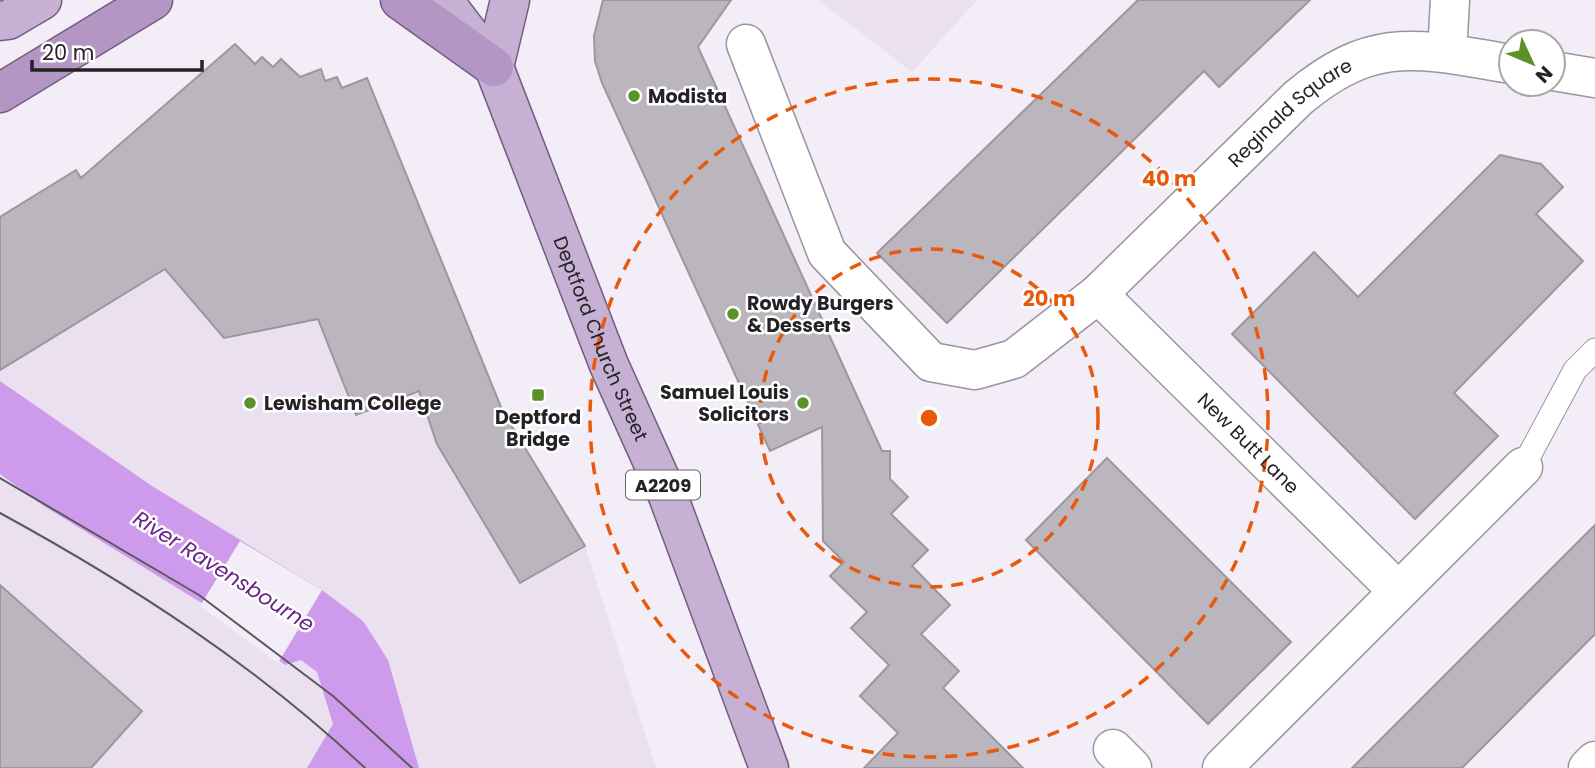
<svg xmlns="http://www.w3.org/2000/svg" width="1595" height="768" font-family="Poppins,sans-serif">
<style>
.built{fill:#eae0f0}
.water{fill:#ce9bec}
.pier{fill:#f2edf6}
.building{fill:#bbb5be;stroke:#9c979f;stroke-width:2}
.lines{fill:none;stroke-linecap:round;stroke-linejoin:round}
.service-casing{stroke:#9a959e;stroke-width:25}
.minor-casing{stroke:#9a959e;stroke-width:41}
.primary-casing{stroke:#755c83;stroke-width:41}
.trunk-casing{stroke:#755c83;stroke-width:41}
.service{stroke:#fff;stroke-width:23}
.minor{stroke:#fff;stroke-width:38}
.primary{stroke:#c6b0d3;stroke-width:38}
.trunk{stroke:#b396c4;stroke-width:38}
.tram{stroke:#5c595e;stroke-width:2}
.ring{fill:none;stroke:#e8590c;stroke-width:3.5;stroke-dasharray:12 9}
.poi-dot{fill:#5c9029;stroke:#fff;stroke-width:2.5}
.labels{text-anchor:middle;dominant-baseline:central;stroke-width:5;stroke-linejoin:round;paint-order:stroke}
.shield{fill:#fff;stroke:#666466;stroke-width:2}
.shield-label{font-size:18px;font-weight:bold;fill:#242225}
.poi-label{font-size:19px;font-weight:bold;fill:#242225;stroke:#fff;text-anchor:start}
.street-label{font-size:19px;fill:#242225;stroke:#fff}
.water-label{font-size:21px;font-style:italic;fill:#662685;stroke:#fff}
.centre{fill:#e8590c;stroke:#fff;stroke-width:3.5}
.ring-label{font-size:21px;text-anchor:middle;font-weight:bold;fill:#e8590c;stroke:#fff;stroke-width:5;stroke-linejoin:round;paint-order:stroke}
</style>
<rect width="100%" height="100%" fill="#f2edf6"/>
<path class="built" d="M818 0H977L912 72Z
M235 44 255 64 262 57 273 67 281 59 294 71 306 75 321 69 325 80 337 77 342 88 367 78 503 412 585 546 656 768H0V217L76 170 84 182 121 158 115 148Z"/>
<path class="water" d="M0 381 152 486 322 590 363 621 388 660 419 768H307L333 724 317 672 301 660 285 665 200 602 44 506 0 474Z"/>
<path class="pier" d="M240 541 322 590 278 663 200 606Z"/>
<path class="building" d="M603 0H731L698 47 882 451H890V479L908 497 891 514 928 550 912 566 950 605 921 634 959 671 943 688 1023 768H864L898 733 860 696 889 665 851 628 867 612 830 576 844 562 823 541 822 427 770 451 602 83 595 61 594 36Z
M1138 0H1310L1219 87 1204 71 947 323 877 253Z
M235 44 255 64 262 57 273 67 281 59 300 77 321 69 325 81 337 77 342 88 367 78 503 412 585 546 520 583 437 444 419 391 356 415 318 319 224 338 165 269 0 370V217L76 170 81 178Z
M1500 155 1541 164 1563 187 1536 214 1583 261 1454 393 1498 436 1415 519 1232 334 1314 252 1358 297Z
M1107 458 1291 642 1208 724 1026 540Z
M1595 525V634L1462 768H1352Z
M0 585 142 711 91 768H0Z"/>
<g class="lines">
<defs>
<path id="service" d="M1523 467 1575 370 1595 350"/>
<g id="minor">
<path id="s1" d="M746 44 827 253 931 362 975 370 1014 359 1098 294 1298 98C1374 34 1420 49 1511 64"/>
<path d="M1447 53 1450 0"/>
<path d="M1553 71 1595 78"/>
<path id="s2" d="M1098 294 1398 591"/>
<path d="M1113 749 1132 768"/>
<path d="M1222 768 1523 467"/>
<path d="M1588 768 1595 761"/>
</g>
<g id="primary">
<path id="s3" d="M443 0 494 67 609 365 668 496 769 768"/>
<path d="M0 21 8 20 42 0"/>
<path d="M494 67 510 0"/>
</g>
<path id="trunk" d="M400 0 494 67
M0 93 153 0"/>
</defs>
<use href="#service" class="service-casing"/>
<use href="#minor" class="minor-casing"/>
<use href="#primary" class="primary-casing"/>
<use href="#trunk" class="trunk-casing"/>
<use href="#service" class="service"/>
<use href="#minor" class="minor"/>
<use href="#primary" class="primary"/>
<use href="#trunk" class="trunk"/>
<path class="tram" d="M0 478 199 595 333 696 412 768
M0 513C130 584 257 666 365 768"/>
</g>
<g class="ring">
<circle cx="929" cy="418" r="169"/>
<circle cx="929" cy="418" r="339"/>
</g>
<g class="poi-dot">
<circle cx="634" cy="96" r="7"/>
<circle cx="733" cy="314" r="7"/>
<rect x="531" y="388" width="14" height="14" rx="3.5"/>
<circle cx="250" cy="403" r="7"/>
<circle cx="803" cy="403" r="7"/>
</g>
<g class="labels">
<rect class="shield" x="626" y="470.5" width="74" height="29" rx="5"/>
<g class="shield-label">
<text x="663" y="485">A2209</text>
</g>
<g class="poi-label">
<text x="648" y="96">Modista</text>
<text x="747" y="303">Rowdy Burgers<tspan x="747" dy="22">&amp; Desserts</tspan></text>
<text x="789" y="392" text-anchor="end">Samuel Louis<tspan x="789" dy="22">Solicitors</tspan></text>
<text x="264" y="403">Lewisham College</text>
<text x="538" y="417" text-anchor="middle">Deptford<tspan x="538" dy="22">Bridge</tspan></text>
</g>
<g class="street-label">
<text stroke="none"><textPath href="#s1" startOffset="831">Reginald Square</textPath></text>
<text stroke="none"><textPath href="#s3" startOffset="376">Deptford Church Street</textPath></text>
<text stroke="none"><textPath href="#s2" startOffset="212">New Butt Lane</textPath></text>
</g>
<g class="water-label">
<text transform="translate(224 571) rotate(32)">River Ravensbourne</text>
</g>
</g>
<circle cx="929" cy="418" r="10" class="centre"/>
<g class="ring-label">
<text x="1169" y="186">40 m</text>
<text x="1049" y="306">20 m</text>
</g>
<g transform="translate(1532 63) rotate(134)"><circle r="33" fill="#ffffff" stroke="#a7a7a8" stroke-width="2"/>
<path d="M0-5L12 26L0 18L-12 26Z" fill="#5c9029"/>
<text y="-10" font-size="19" font-weight="bold" text-anchor="middle" fill="#242225">N</text>
</g>
<path d="M32 60v10h170v-10" fill="none" stroke="#242225" stroke-width="3.5"/>
<text x="42" y="60" font-size="21" fill="#242225" stroke="#ffffff" stroke-width="5" paint-order="stroke">20 m</text>
</svg>
